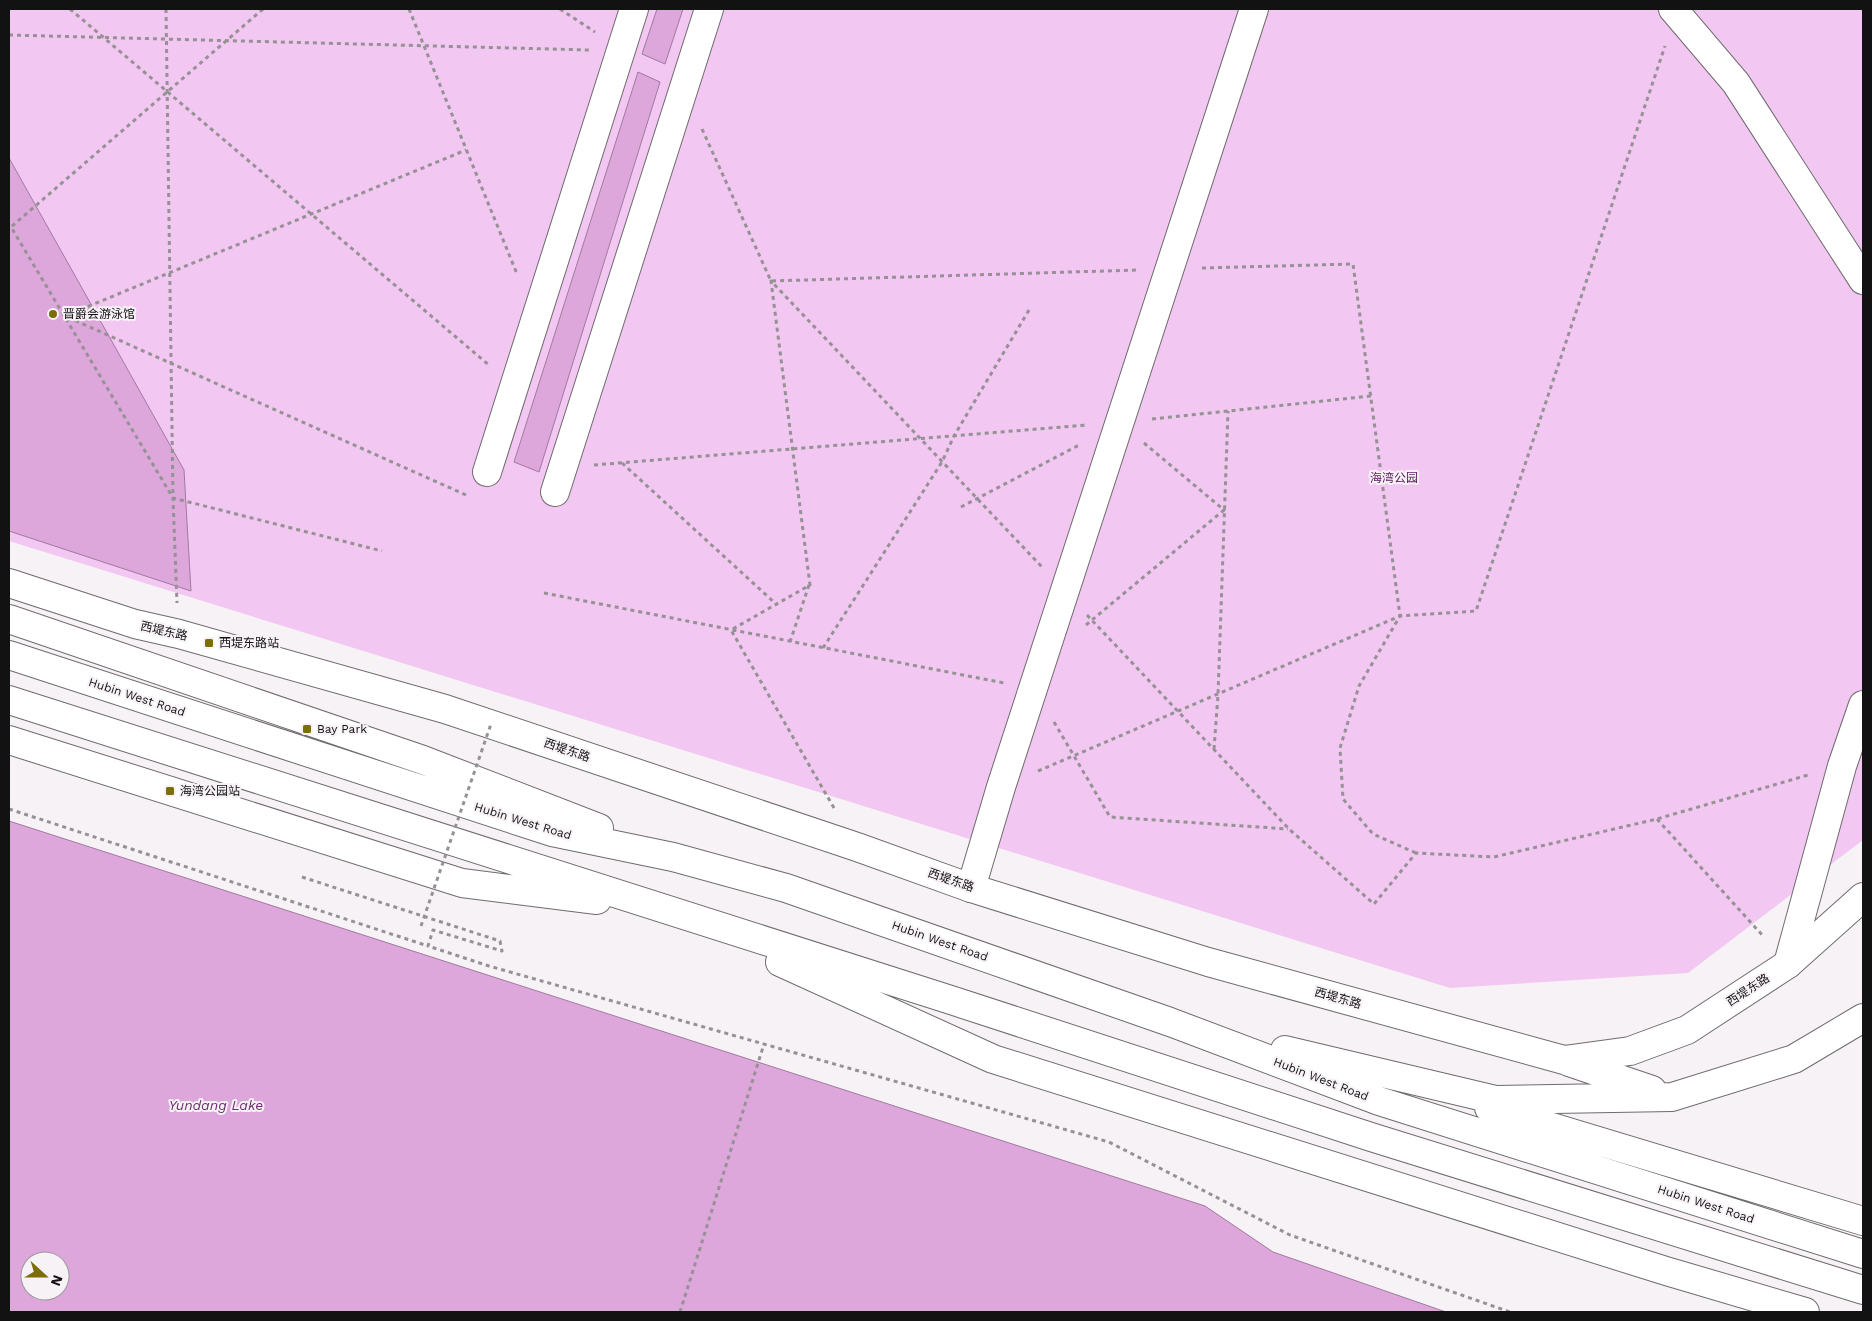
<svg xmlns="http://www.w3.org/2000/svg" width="1872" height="1321" font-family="'Work Sans','Noto Sans SC',sans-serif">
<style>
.green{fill:#f2c7f1}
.water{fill:#dda7db;stroke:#a07a9f;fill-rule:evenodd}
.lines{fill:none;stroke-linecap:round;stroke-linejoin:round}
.minor-casing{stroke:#6f6b6e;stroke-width:30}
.major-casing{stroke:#6f6b6e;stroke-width:30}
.path{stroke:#959194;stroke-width:3;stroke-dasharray:4 4;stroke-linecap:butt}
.minor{stroke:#fff;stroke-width:28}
.major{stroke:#fff;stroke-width:28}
.path-bridge{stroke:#959194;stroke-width:3;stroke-dasharray:4 4;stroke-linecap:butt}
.poi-dot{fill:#7b6d08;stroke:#f7f2f6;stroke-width:2}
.labels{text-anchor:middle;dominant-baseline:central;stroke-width:4;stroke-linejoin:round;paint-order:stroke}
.poi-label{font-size:12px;fill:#131213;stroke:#f7f2f6;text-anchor:start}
.park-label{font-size:12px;fill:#5f2060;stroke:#f7f2f6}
.street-label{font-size:12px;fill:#131213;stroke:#f7f2f6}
.water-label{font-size:14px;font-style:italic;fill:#6d2e6d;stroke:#f7f2f6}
</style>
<rect width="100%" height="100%" fill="#f7f2f6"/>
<path class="green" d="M9 9H1863V840L1688 973 1450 988 9 541Z"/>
<path class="water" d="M657 9H683L665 64 642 54Z
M638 72 660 82 539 472 514 462Z
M9 158 184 470 191 591 9 531Z
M9 821 1205 1206 1273 1252 1446 1312H9ZM30 1261H60V1291H30Z"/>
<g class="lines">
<defs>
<path id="minor" d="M1673 9 1736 83 1863 280
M487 472 634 9
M555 492 709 9
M971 888 1001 787 1254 9
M1788 964 1842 766 1863 705"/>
<path id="major" d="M9 583 135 624 179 634 445 709 857 847 971 888 1208 962 1564 1060 1630 1051 1687 1030 1788 964 1863 897
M9 619 423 760 599 828
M9 655 552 832 673 857 786 888 1170 1022 1379 1101 1863 1254
M9 700 954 1001 1371 1137 1863 1290
M9 740 462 883 597 900
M780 962 993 1059 1666 1271 1805 1312
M1285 1050 1496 1100 1672 1097 1794 1059 1863 1018
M1569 1062 1652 1090
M1489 1108 1863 1221"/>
</defs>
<use href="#minor" class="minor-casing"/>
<use href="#major" class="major-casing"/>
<path class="path" d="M70 9 490 366
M166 9 173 498 177 603
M263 9 11 227 173 498 382 551
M409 9 517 274
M560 9 595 32
M9 35 589 50
M702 129 771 281 1138 270
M1202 268 1353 264 1400 616 1359 686 1340 748 1343 799 1373 834 1416 853
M1152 419 1371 396
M622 463 776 604
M594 465 1087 425
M466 495 65 316 466 150
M961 507 1081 444
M544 593 1004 683
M1087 615 1289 829 1374 904 1416 853 1494 857 1657 819 1808 775
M1086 625 1224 510 1144 443
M790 642 809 585
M823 648 942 462 954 436 1029 310
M1054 722 1110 817 1288 829
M1214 749 1218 695 1228 411
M1038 771 1400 616 1476 611 1665 46
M834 808 731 630 810 585 771 281 1042 567
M9 809 428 946
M1657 819 1764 937
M302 877 500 941 502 951 433 930 428 946 489 966 1109 1142 1290 1235 1510 1312
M680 1312 764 1044"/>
<use href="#minor" class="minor"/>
<use href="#major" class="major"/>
<path class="path-bridge" d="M421 926 491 724"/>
</g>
<g class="poi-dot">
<circle cx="53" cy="314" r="5"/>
<rect x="204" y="638" width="10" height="10" rx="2.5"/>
<rect x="302" y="724" width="10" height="10" rx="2.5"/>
<rect x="165" y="786" width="10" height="10" rx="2.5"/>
</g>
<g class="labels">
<g class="poi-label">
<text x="63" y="314">晋爵会游泳馆</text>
<text x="219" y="643">西堤东路站</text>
<text x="317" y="729">Bay Park</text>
<text x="180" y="791">海湾公园站</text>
</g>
<g class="park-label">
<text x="1394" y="478">海湾公园</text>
</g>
<g class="street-label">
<text transform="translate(164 631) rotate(13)">西堤东路</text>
<text transform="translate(137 697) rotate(18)">Hubin West Road</text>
<text transform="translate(567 750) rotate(19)">西堤东路</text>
<text transform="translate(523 821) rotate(17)">Hubin West Road</text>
<text transform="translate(951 880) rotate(19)">西堤东路</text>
<text transform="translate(940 941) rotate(19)">Hubin West Road</text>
<text transform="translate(1748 990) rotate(-33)">西堤东路</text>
<text transform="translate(1338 998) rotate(16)">西堤东路</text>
<text transform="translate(1321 1079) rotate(21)">Hubin West Road</text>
<text transform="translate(1706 1204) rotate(18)">Hubin West Road</text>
</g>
<g class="water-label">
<text x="216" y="1105">Yundang Lake</text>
</g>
</g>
<rect width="1872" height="1321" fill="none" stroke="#131213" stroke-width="20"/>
<g transform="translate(45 1276) rotate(111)"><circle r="24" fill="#f7f2f6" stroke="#9c989b"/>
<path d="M0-4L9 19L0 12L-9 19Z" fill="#7b6d08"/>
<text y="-8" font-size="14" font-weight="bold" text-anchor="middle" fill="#131213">N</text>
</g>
</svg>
